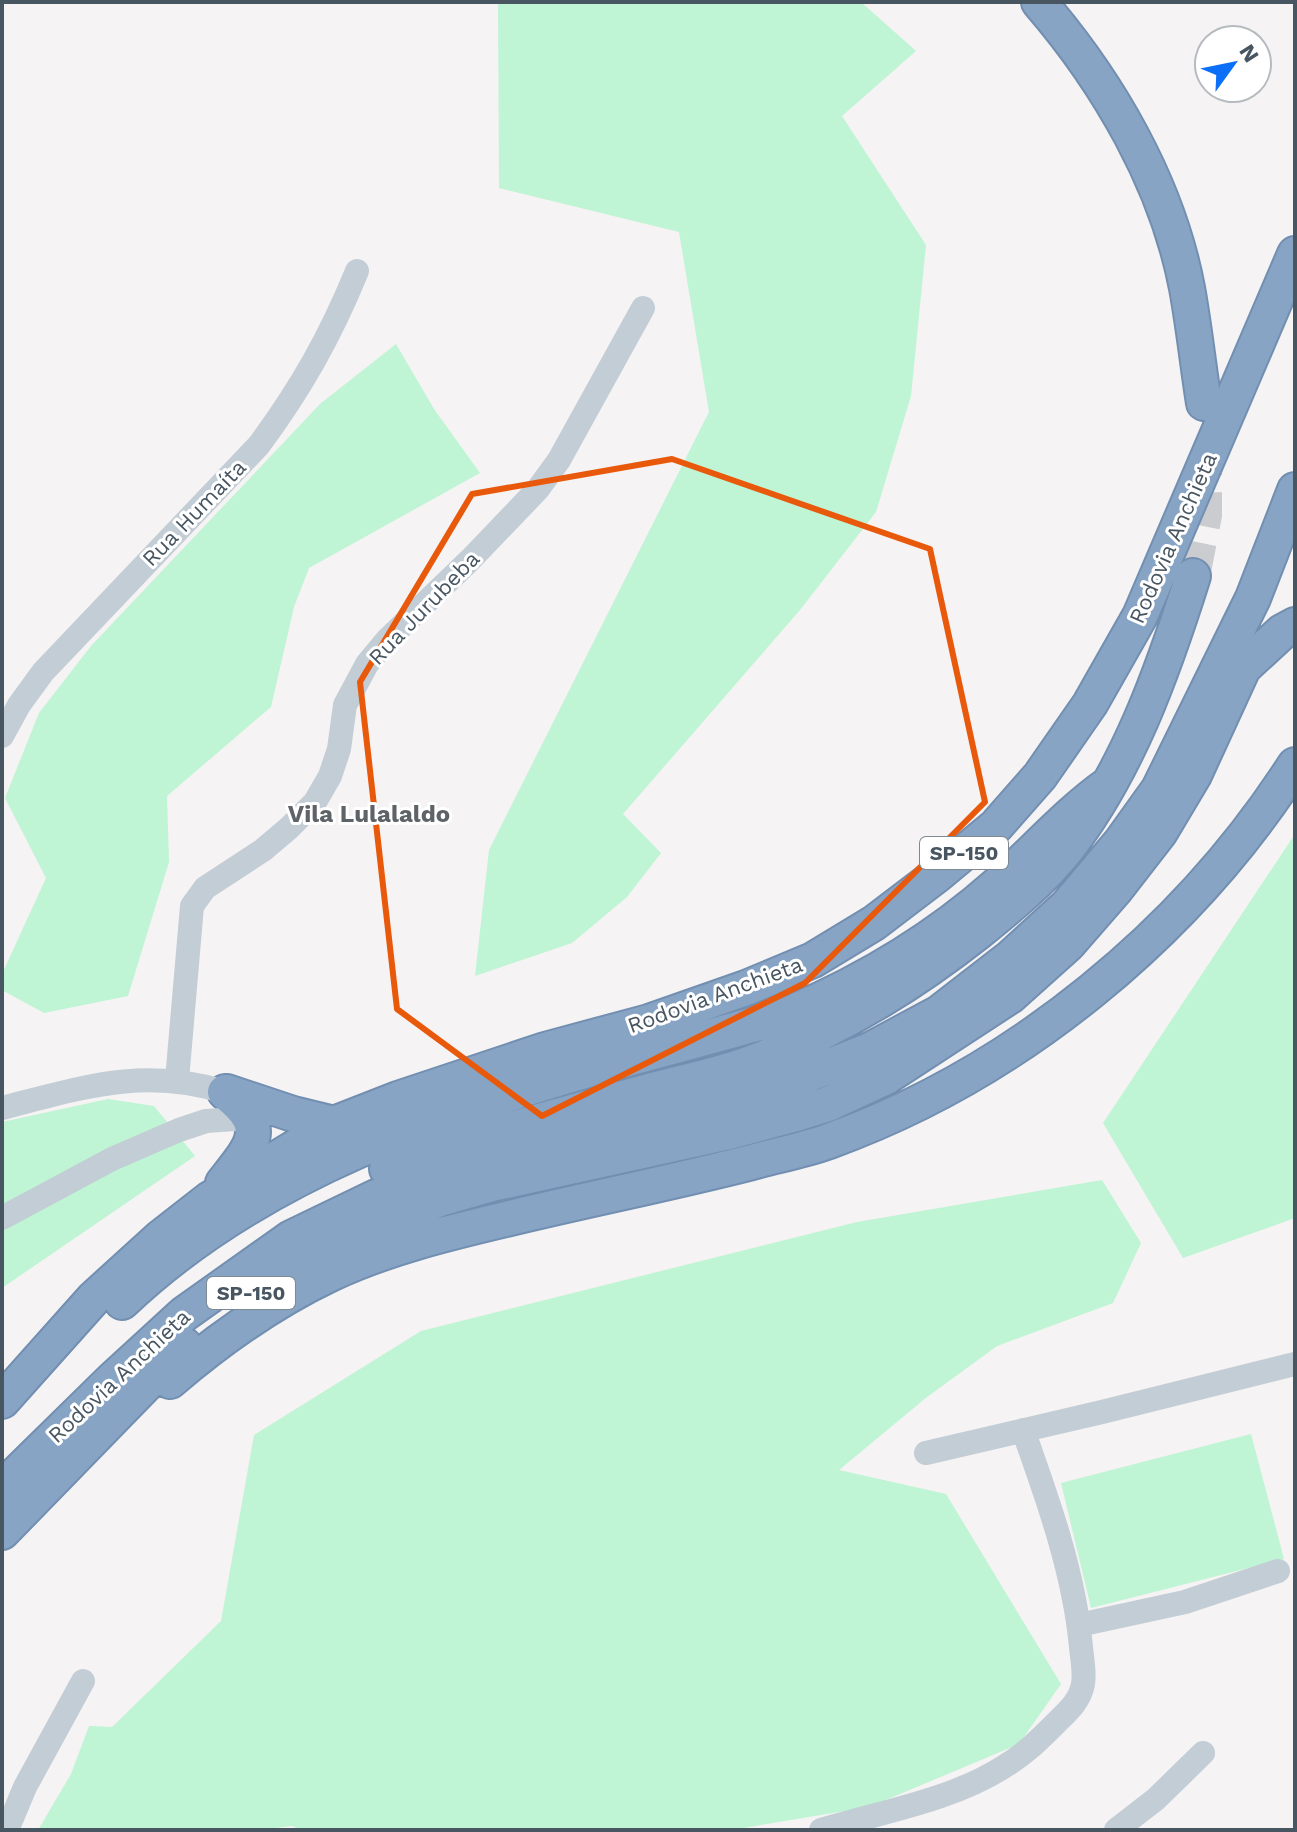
<svg xmlns="http://www.w3.org/2000/svg" width="1297" height="1832" font-family="'Work Sans',sans-serif">
<style>
.green{fill:#bff4d4}
.lines{fill:none;stroke-linecap:round;stroke-linejoin:round}
.highway-tunnel{stroke:#cacccf;stroke-width:34;stroke-dasharray:34 17;stroke-linecap:butt}
.highway-casing{stroke:#728fb1;stroke-width:38}
.minor{stroke:#c3cdd5;stroke-width:24}
.highway{stroke:#87a4c5;stroke-width:34}
.marked{fill:none;stroke:#e8590c;stroke-width:6;stroke-linejoin:round}
.labels{text-anchor:middle;dominant-baseline:central;stroke-width:6;stroke-linejoin:round;paint-order:stroke}
.shield{fill:#fff;stroke:#7f8991;stroke-width:2}
.shield-label{font-size:20px;font-weight:bold;fill:#485662}
.street-label{font-size:22px;fill:#485662;stroke:#fff}
.neighbourhood-label{font-size:24px;font-weight:bold;fill:#5e6368;stroke:#fff}
</style>
<rect width="100%" height="100%" fill="#f5f3f3"/>
<path class="green" d="M498 2H861L916 51 842 116 926 245 911 396 876 512 800 610 623 814 661 853 627 897 572 943 475 976 489 850 709 412 679 232 499 188Z
M396 344 434 409 480 473 309 568 294 607 271 707 167 796 169 862 128 996 44 1013 2 990V974L46 878 5 798 39 713 91 646 320 404Z
M1295 834V1218L1183 1258 1103 1123Z
M108 1099 154 1106 195 1156 2 1288V1122Z
M1102 1180 1141 1243 1113 1303 997 1346 927 1397 839 1470 946 1494 1061 1684 1019 1744 869 1807 731 1830H302L292 1826 260 1830H38L71 1774 89 1726 112 1727 221 1621 254 1435 421 1331 857 1222Z
M1251 1434 1284 1559 1091 1608 1061 1483Z"/>
<g class="lines">
<path class="highway-tunnel" d="M1193 576 1205 515V460"/>
<defs>
<path id="highway" d="M1039 2C1108 82 1167 183 1187 288 1194 326 1198 365 1204 403
M1244 667 1282 632 1295 625
M227 1092 293 1114 334 1124
M387 1169C471 1139 556 1116 642 1093 681 1082 722 1075 759 1060 839 1029 911 985 978 932 1009 907 1041 881 1066 850 1128 770 1163 671 1193 576
M223 1183C253 1145 271 1128 225 1092
M247 1295 282 1273 345 1240 440 1199 492 1184 725 1133 796 1114 828 1104 886 1077 1010 996 1068 944 1115 890 1160 832 1194 775 1250 653
M122 1302C260 1171 445 1110 624 1060 663 1049 702 1039 741 1028 758 1023 777 1020 793 1012 868 980 936 939 997 885 1035 851 1068 813 1109 784
M170 1381C218 1340 273 1301 330 1274 385 1248 447 1233 506 1219 588 1199 670 1183 752 1162 777 1155 804 1150 829 1141 1017 1073 1187 933 1295 765
M2 1401 94 1298 160 1238 210 1199 334 1124 398 1099 545 1050 649 1022 746 988 813 960 874 923 937 875 996 826 1040 776 1090 704 1140 616 1295 254
M2 1488 112 1380 184 1314 291 1238 376 1197 488 1159 544 1143 759 1094 870 1050 939 1013 1010 958 1067 906 1121 842 1159 789 1253 598 1295 490
M2 1532 184 1345"/>
</defs>
<use href="#highway" class="highway-casing"/>
<path class="minor" d="M2 736 19 705 43 672 259 445C301 388 330 337 357 271
M177 1080 192 906 205 888 263 850 289 828 315 802 330 776 339 749 345 705 367 664 387 640 471 559 538 489 559 460 643 308
M2 1108C81 1088 144 1066 225 1092
M2 1218 112 1159 179 1130 206 1121 250 1118
M926 1453 1102 1412 1295 1364
M1079 1625 1185 1602 1278 1571
M7 1830 25 1787 83 1681
M821 1830C881 1812 953 1800 1005 1766 1025 1754 1040 1739 1056 1723 1068 1711 1080 1701 1083 1684 1085 1672 1082 1659 1081 1647 1074 1572 1048 1500 1023 1430
M1116 1830 1156 1799 1203 1753"/>
<use href="#highway" class="highway"/>
</g>
<path class="marked" d="M672 459 930 549 985 802 805 983 542 1116 397 1009 360 682 472 494Z"/>
<g class="labels">
<g class="shield">
<rect x="920" y="837" width="88" height="32" rx="6"/>
<rect x="207" y="1277" width="88" height="32" rx="6"/>
</g>
<g class="shield-label">
<text x="964" y="853">SP-150</text>
<text x="251" y="1293">SP-150</text>
</g>
<g class="street-label">
<text transform="translate(194 513) rotate(-46)">Rua Humaíta</text>
<text transform="translate(1173 538) rotate(-66)">Rodovia Anchieta</text>
<text transform="translate(424 608) rotate(-46)">Rua Jurubeba</text>
<text transform="translate(715 995) rotate(-20)">Rodovia Anchieta</text>
<text transform="translate(119 1376) rotate(-43)">Rodovia Anchieta</text>
</g>
<g class="neighbourhood-label">
<text x="369" y="814">Vila Lulalaldo</text>
</g>
</g>
<rect width="1297" height="1832" fill="none" stroke="#485662" stroke-width="8"/>
<g transform="translate(1233 64) rotate(57)"><circle r="38" fill="#ffffff" stroke="#b6bbc0" stroke-width="2"/>
<path d="M0-6L14 30L0 20L-14 30Z" fill="#0b6ff7"/>
<text y="-12" font-size="22" font-weight="bold" text-anchor="middle" fill="#485662">N</text>
</g>
</svg>
